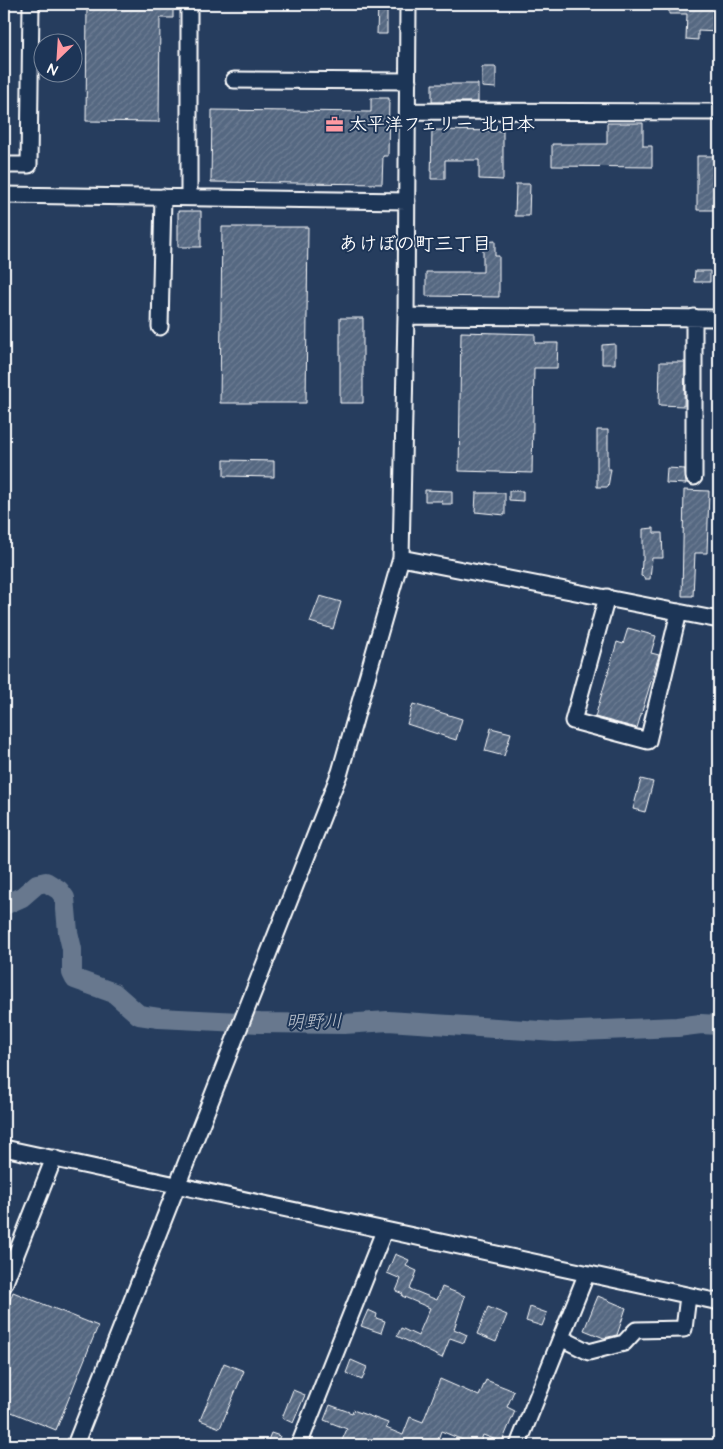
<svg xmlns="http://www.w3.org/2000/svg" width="723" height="1449" font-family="'Architects Daughter','Klee One',sans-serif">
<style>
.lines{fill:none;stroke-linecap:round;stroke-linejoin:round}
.river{stroke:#67788e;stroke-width:20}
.building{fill:url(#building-hatch);stroke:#fff}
.minor-casing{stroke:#fff;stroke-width:19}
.minor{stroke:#1d3557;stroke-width:15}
.labels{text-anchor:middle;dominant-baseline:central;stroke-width:4;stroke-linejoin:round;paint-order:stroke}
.poi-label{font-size:18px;font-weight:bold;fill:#fff;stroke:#1d3557;text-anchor:start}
.neighbourhood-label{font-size:19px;font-weight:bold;fill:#fff;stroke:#1d3557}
.water-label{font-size:19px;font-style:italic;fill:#bbc2cc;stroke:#1d3557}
</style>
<defs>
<pattern id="building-hatch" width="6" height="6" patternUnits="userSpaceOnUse" patternTransform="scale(1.25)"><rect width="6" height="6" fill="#556781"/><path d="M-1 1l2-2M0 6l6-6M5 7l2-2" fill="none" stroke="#6e7e94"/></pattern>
</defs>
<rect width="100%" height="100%" fill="#263d5e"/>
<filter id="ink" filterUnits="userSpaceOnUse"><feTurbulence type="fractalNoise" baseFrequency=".02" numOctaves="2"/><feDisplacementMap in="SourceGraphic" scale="10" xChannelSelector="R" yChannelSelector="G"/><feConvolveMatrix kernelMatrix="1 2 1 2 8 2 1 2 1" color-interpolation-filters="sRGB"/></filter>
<g filter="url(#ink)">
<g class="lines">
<path class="river" d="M4 905 22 897 37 884 46 882 59 890 65 898 68 932 72 949V973L75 979 114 993 139 1015 159 1018 260 1023 344 1024 388 1021 556 1032 677 1027 701 1024 719 1025"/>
</g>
<path class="building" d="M87 4H173V18H160L159 122 86 121Z
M378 4H387V34H377Z
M669 4H719V32L698 31V40L686 39 687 14H669Z
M482 67H496V88L482 87Z
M432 84H478V102H432Z
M371 98H389L388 156H383L382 184 211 182 212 110 371 112Z
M607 123H643V146H652V167L552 166V144H607Z
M432 130 503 131V180L479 179V160H445V179H431Z
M697 156H719V210H697Z
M516 184H530L529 216H515Z
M178 211H201V247H178Z
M222 227H308L306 403H220Z
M495 241V256H499V297L426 296V272H483V242Z
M695 271H710V282H694Z
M340 318H363V403H340Z
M461 332 535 334V343H558L557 368H534L532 473 459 471Z
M615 344V364H602V345Z
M660 362H685L684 406 659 405Z
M597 430H608V469H611L608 487H597Z
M224 460 274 461V477L224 476Z
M667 468 685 469 686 484 666 483Z
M425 490 452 491V504H442V501H425Z
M684 490 709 491 707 553H695L693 596H682Z
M509 491H523V501L509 500Z
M476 493H505V515L475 512Z
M654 528V533H662L663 558H652L650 579H644V577L641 576 642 561H643V529Z
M320 596 341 602 333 629 310 622Z
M628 628 656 636 651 653 659 655 637 728 595 717 617 642 623 644Z
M413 704 462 719 456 740 407 724Z
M491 728 511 733 504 756 485 751Z
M641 779 653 782 645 812 633 809Z
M395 1254 409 1260 406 1266 417 1271 410 1289 437 1300 442 1287 465 1296 454 1329 467 1335 464 1343 450 1338 442 1358 397 1336 401 1328 418 1336 430 1308 402 1296 403 1294 396 1291 401 1279 387 1273Z
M13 1292 98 1326 56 1430 4 1409V1316Z
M598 1296 626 1308 617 1335 604 1338 584 1330Z
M488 1307 507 1315 496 1342 477 1334Z
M530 1307 547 1313 542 1326 526 1321Z
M368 1310 377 1314 376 1318 385 1321 381 1333 361 1326Z
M351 1360 367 1367 362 1380 346 1373Z
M224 1363 244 1371 220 1428 200 1420Z
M440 1379 479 1396 486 1380 514 1391 507 1407 515 1411 502 1442 483 1435 479 1445H475L441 1431 436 1445H340L347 1429 324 1420 330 1405 352 1413 353 1410 388 1423 386 1428 403 1435 410 1417 423 1422Z
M293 1390 305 1395 293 1423 282 1418Z
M271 1433 280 1436 276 1445H266Z"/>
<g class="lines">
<defs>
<path id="minor" d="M234 80 408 81
M408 111 719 112
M4 165H29L31 4
M4 195 407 201
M189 197V4
M406 316 719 318
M160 327 163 197
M694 477V317
M401 558 719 620
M607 597 573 721 648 741 679 612
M4 1148 719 1302
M4 1285 54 1158
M561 1338 589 1352 624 1343 636 1330 684 1329 688 1296
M75 1445 340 772 401 558 406 316 408 4
M299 1445 384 1231
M518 1445 586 1275"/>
</defs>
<use href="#minor" class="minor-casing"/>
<use href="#minor" class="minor"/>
</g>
</g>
<defs>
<symbol id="office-bare" viewBox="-9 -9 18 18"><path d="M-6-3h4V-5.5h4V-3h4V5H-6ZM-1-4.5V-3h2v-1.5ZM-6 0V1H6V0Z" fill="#ff9aa2" stroke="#1d3557" stroke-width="2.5" paint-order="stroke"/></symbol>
</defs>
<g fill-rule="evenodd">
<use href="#office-bare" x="322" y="112" width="25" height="25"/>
</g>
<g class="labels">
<g class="poi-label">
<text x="349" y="124">太平洋フェリー 北日本</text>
</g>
<g class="neighbourhood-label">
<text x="415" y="244">あけぼの町三丁目</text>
</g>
<g class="water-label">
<text transform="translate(314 1022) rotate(-1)">明野川</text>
</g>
</g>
<rect width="723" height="1449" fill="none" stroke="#1d3557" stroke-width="20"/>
<rect x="10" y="10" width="703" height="1429" fill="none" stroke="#fff" stroke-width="2" filter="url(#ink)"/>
<g transform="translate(58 58) rotate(205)"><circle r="24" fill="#1d3557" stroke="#77869a"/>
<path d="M0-4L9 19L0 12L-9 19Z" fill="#ff9aa2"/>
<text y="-8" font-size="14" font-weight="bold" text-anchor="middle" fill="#ffffff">N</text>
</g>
</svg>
